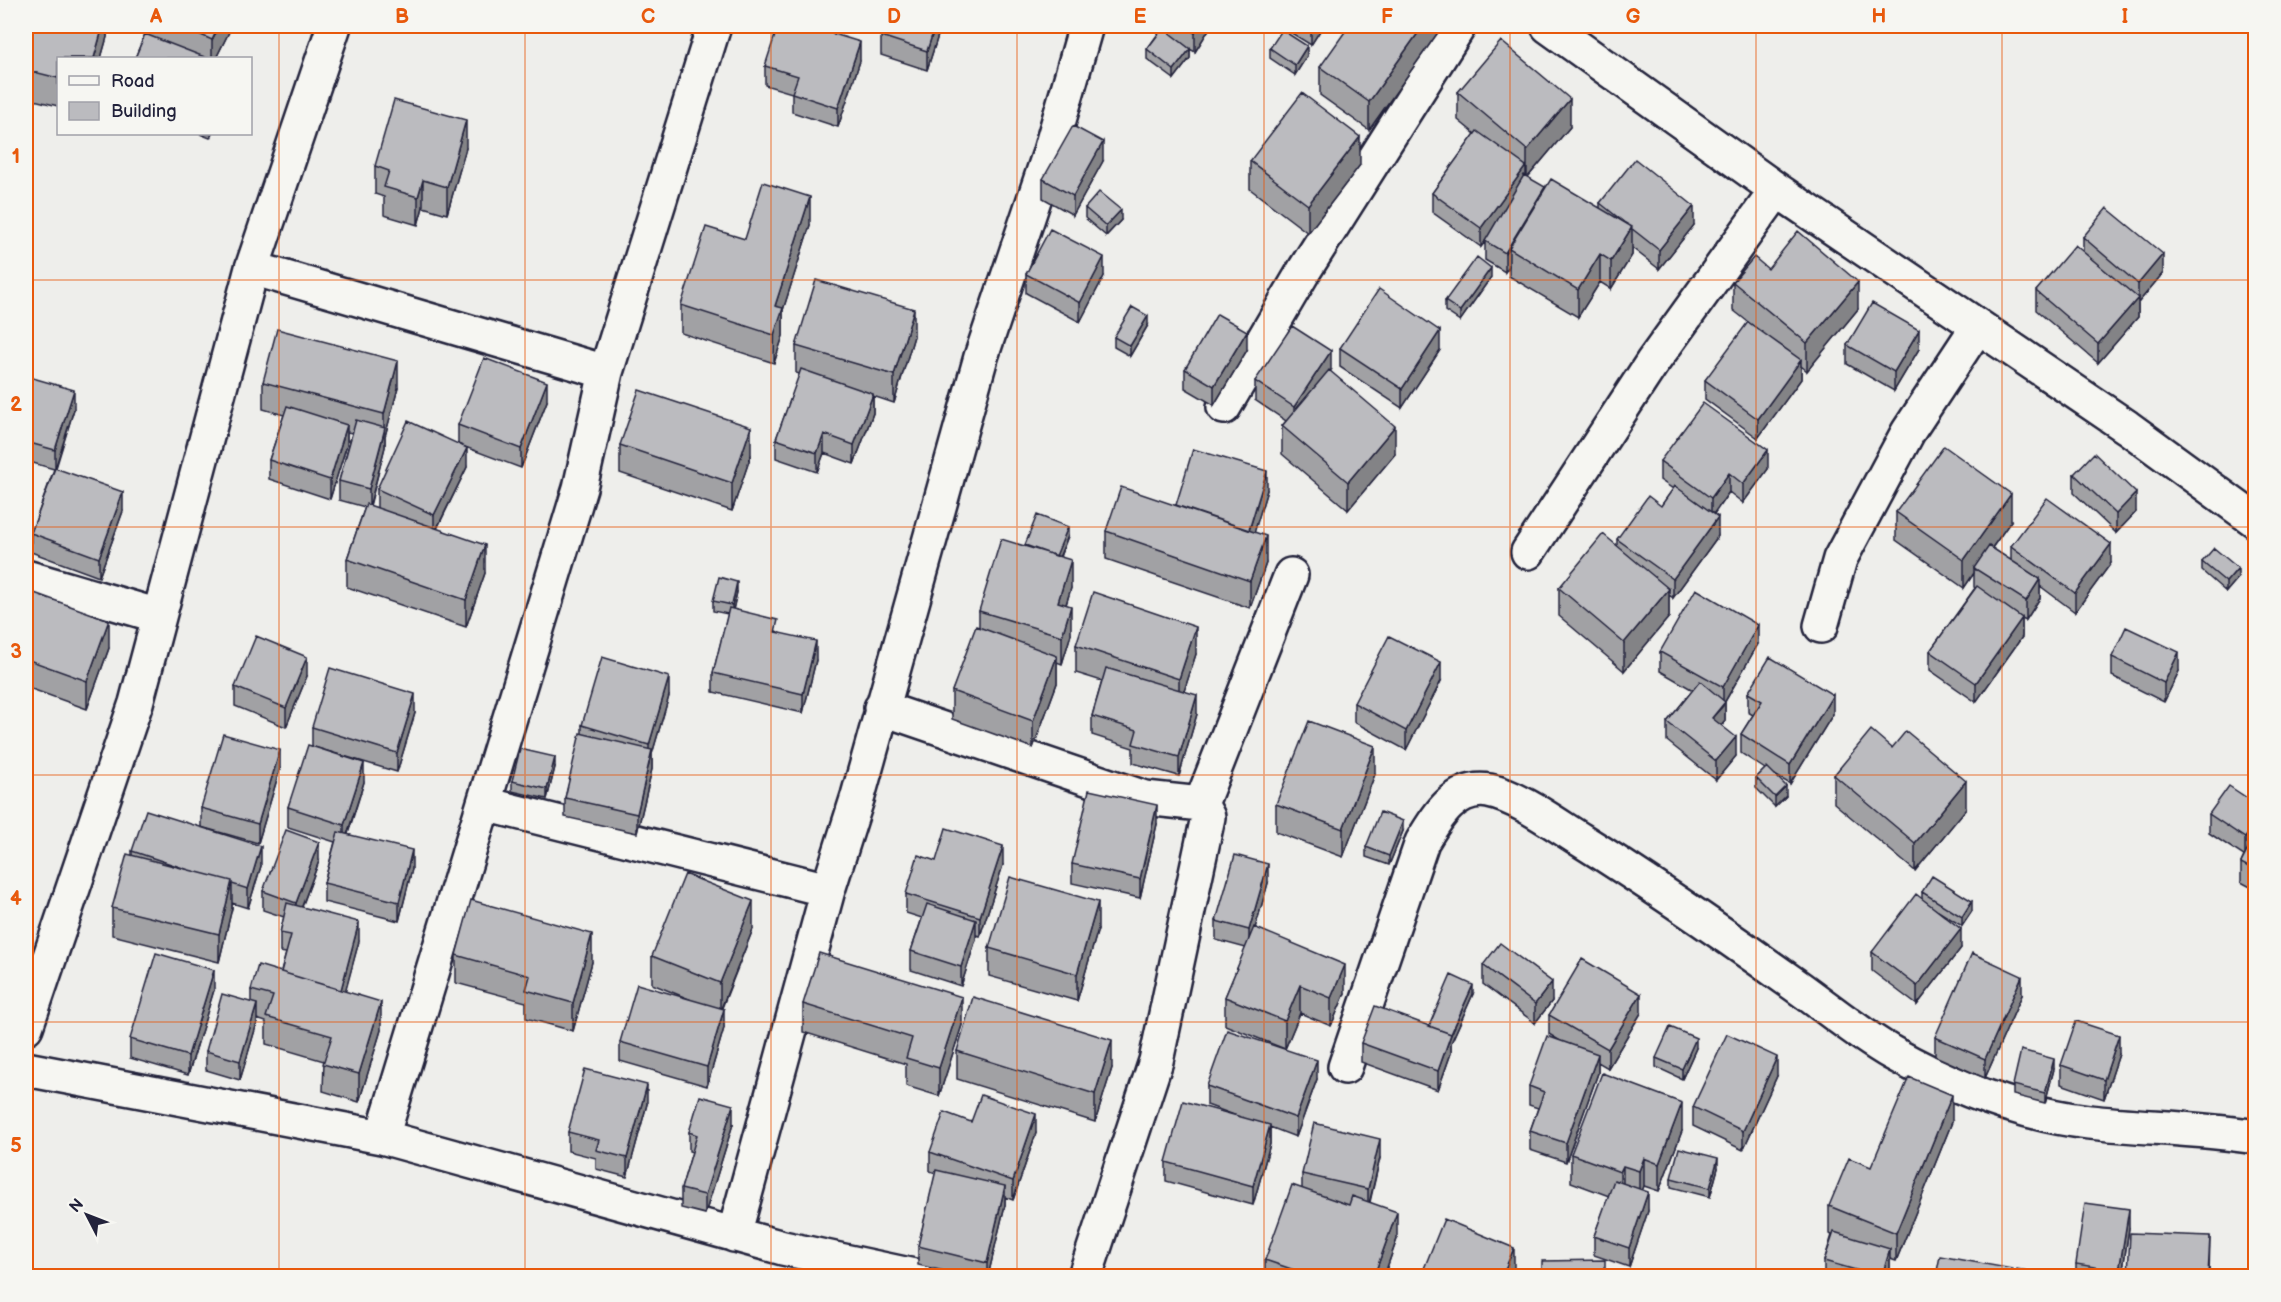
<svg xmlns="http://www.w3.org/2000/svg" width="2281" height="1302" font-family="'Balsamiq Sans',sans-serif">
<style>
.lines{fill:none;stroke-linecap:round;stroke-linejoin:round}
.street-casing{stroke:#22223b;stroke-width:38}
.street{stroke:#f6f6f2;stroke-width:33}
.wall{fill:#a1a1a4;stroke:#22223b;stroke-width:1.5}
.shaded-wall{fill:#838386;stroke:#22223b;stroke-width:1.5}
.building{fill:#bbbbbf;stroke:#22223b;stroke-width:1.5}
.grid{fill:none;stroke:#e8590c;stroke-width:1.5;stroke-opacity:0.55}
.neatline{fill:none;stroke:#e8590c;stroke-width:2}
.grid-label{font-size:20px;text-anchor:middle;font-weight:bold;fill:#e8590c}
</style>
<rect width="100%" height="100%" fill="#eeeeeb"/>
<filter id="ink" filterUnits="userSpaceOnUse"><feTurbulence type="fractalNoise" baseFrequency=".0167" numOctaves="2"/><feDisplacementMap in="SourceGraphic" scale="12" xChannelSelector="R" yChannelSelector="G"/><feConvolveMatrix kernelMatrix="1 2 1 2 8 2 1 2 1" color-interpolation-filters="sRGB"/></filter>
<g filter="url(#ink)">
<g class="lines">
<defs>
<path id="street" d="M1548 26 1777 190 2127 427 2256 521
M252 268 606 372
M1224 407 1305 269 1459 26
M1528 552 1652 363 1777 190
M26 577 159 616
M1821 626 1840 559 1908 432 1978 326
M881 708 1145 798 1201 804 1208 817 1156 1061 1085 1276
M485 804 828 890
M1201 804 1291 575
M26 1027 136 703 252 268 334 26
M1345 1067 1422 842C1436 818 1455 785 1489 791 1519 797 1555 824 1581 840 1653 885 1722 933 1791 982 1824 1005 1857 1033 1892 1053 1953 1087 2020 1114 2089 1122 2145 1128 2200 1128 2256 1137
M26 1069 382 1137 783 1248 914 1276
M382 1137 580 488 606 372 714 26
M734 1235 828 890 858 796 981 357 1049 155 1086 26"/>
</defs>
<use href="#street" class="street-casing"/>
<use href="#street" class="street"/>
</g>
<path class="wall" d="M26 26H107V37L101 58H58V106L26 98Z
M145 26H232L216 58H135L145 34Z
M884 26H941L927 70 881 55V36Z
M1152 26H1211L1195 52 1190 49V58L1174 79 1147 59V49L1160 31Z
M1280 26H1323L1311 45Z
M1439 26V31L1369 130 1320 95V67Z
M1270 48 1307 56 1295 75 1270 58Z
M860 61 838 127 792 112V93L765 85V66Z
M1458 92 1570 127 1528 177 1545 190 1600 208V203L1694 225 1659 269 1632 248V255L1611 289 1600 282 1578 317 1509 276V266L1505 272 1485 260V242L1481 247 1432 212V193L1475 134 1458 120Z
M200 134H212L210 138Z
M466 148 447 214 423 207 418 225 384 215V197L375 194V166Z
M1103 161 1073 215 1043 198V179Z
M1250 161 1360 165 1308 233 1250 189Z
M1085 208 1121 220 1106 236 1085 218Z
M810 225 783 310V336L774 363 681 333V305L745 239Z
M2083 237 2163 273 2138 303V317L2098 363 2036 310V291L2083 252Z
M1768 269 1858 309 1807 371 1801 366V379L1758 438 1705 399V380L1752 325 1733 310V282Z
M1026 274 1104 276 1080 322 1026 293Z
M1491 277 1460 321 1445 311V301Z
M1148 325 1130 356 1114 347V337Z
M914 336 894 403 873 396V413L854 464 824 453 817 472 776 458V439L800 374 796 373V346Z
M1847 345 1919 349 1894 391 1847 364Z
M1340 348 1440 350 1402 408 1340 367Z
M1247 350 1214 405 1185 388V369Z
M1331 370 1330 371 1395 454 1348 510 1282 454V426L1286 421 1255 400V381Z
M26 376 74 409 56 468 123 511 99 577 31 552V533L54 469 26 461Z
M263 382 398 388 385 436V447L370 506 377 508V489L458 444V425L547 401 521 468 460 445 467 467 437 529 485 573 466 627 347 587V559L365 507 339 500V481L352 433 347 432V444L330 499 269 479V460L284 415 263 409Z
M620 445 751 455 732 511 620 473Z
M1660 461 1768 469 1743 503 1729 492 1714 514 1718 536 1673 598 1669 595V617L1624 671 1559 616V588L1617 546V539L1661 506 1673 489 1660 480Z
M2074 474 2136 512 2116 533 2074 493Z
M1267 490 1254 532 1266 563 1250 608 1106 559V531L1176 505Z
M1896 512 2011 521 1992 548 2011 561V546L2111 563 2075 612 2040 586V598L2026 620 2022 618V637L1976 702 1930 670V651L1975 588 1974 587V573L1964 588 1896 540Z
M1068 536 1060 557 1071 588 1066 605 1071 634 1062 664 1057 662V683L1033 748 952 719V691L979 627V611L1025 545Z
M2202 562 2238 578 2226 592 2202 571Z
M26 590 109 648 87 709 26 687Z
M737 592 733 609 778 632 816 660 803 713 713 692V673L728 614 713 611V601Z
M1758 644 1725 702V721L1722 726 1736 756 1716 780 1667 741V722L1693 690 1660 671V652Z
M1076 645 1196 654 1184 691 1197 714 1179 776 1133 763V748L1092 735V716L1102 681 1076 673Z
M2112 657 2179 671 2164 702 2112 676Z
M307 676 286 727 235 706V687Z
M1441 681 1406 750 1354 722V703Z
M1748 693 1833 714 1790 784 1775 775 1786 796 1775 807 1756 788V778L1765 769 1741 753V734L1753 715 1748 712Z
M669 696 652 754V769L637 833 565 817V798L582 734V725Z
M415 713 397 772 314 747 364 782 348 834 412 869 399 921 324 902V883L335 842 288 827V807L312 746V727Z
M555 767 547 799 512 791V781Z
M280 769 258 843 201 827V808Z
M1375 774 1343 857 1276 832V804Z
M1834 775 1966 809 1915 871 1834 803Z
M2256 804V890L2241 882V863L2244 856 2209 833V814Z
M1157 824 1140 898 1072 883V864Z
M1403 831 1389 865 1366 857V847Z
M132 851 261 866 248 908 232 903V908L219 962 112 935V908L132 855Z
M319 861 302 907 359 941 345 991 381 1030 359 1102 323 1091 324 1061 266 1044V1022L257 1019V1023L240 1080 206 1070V1051L251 1002V990L281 972 286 953 280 952V933L284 917 263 910V891Z
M936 861 1003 865 980 936 976 935V939L961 986 911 970V951L922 918 906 913V894Z
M1268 883 1255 928 1345 993 1331 1026 1300 1013 1285 1049 1225 1025V997L1246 948 1216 940V921Z
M1922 892 1972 911 1962 926 1938 911 1961 948 1917 1005 1872 971V952L1922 899Z
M753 929 722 1008 724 1028 707 1086 620 1061V1042L689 999 652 984V956Z
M1098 929 1077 1001 989 976V948Z
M456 955 592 962 573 1031 526 1018V1002L456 983Z
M1483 965 1552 1001 1535 1023 1483 984Z
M214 990 188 1075 130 1058V1039Z
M1473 994 1451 1043V1053L1438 1090 1361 1062V1043L1429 1026Z
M2022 995 1985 1078 1935 1056V1037Z
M803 1004 962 1025 939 1096 906 1086V1064L803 1032Z
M1641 1013 1608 1068 1598 1062V1073L1566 1162 1530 1150V1131L1538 1108 1529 1105V1086L1562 1042 1549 1034V1015Z
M1696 1048 1682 1079 1656 1067V1058Z
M957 1051 1112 1068 1095 1122 957 1079Z
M2119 1054 2104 1099 2061 1084V1065Z
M2054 1069 2045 1103 2013 1095V1085Z
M1777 1076 1743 1150 1693 1126V1107Z
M1317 1079 1296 1137 1270 1127V1144L1253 1205 1166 1181V1162L1237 1116 1207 1105V1086Z
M647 1104 627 1177 596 1169V1158L568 1151V1132Z
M971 1122 1036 1133 1013 1200 1005 1197V1205L988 1276H966L918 1265V1246L936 1173 930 1171V1152Z
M1952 1122 1896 1261 1890 1259V1268L1888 1276H1824V1261L1832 1235 1829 1234V1206L1871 1167Z
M733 1124 705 1214 681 1208V1189L692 1152 689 1151V1132Z
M1682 1131 1659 1191 1644 1186 1642 1190 1648 1211 1629 1267 1594 1255V1236L1609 1196 1571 1182V1154Z
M1380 1158 1370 1202 1397 1239 1384 1276H1265V1260L1302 1189V1174Z
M1718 1168 1710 1197 1671 1187V1178Z
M2129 1228 2122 1276H2076V1264Z"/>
<path class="shaded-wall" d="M103 26H107V37L101 58H94Z
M219 26H232L216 58H212V40Z
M935 26H941L927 70V51Z
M1199 26H1211L1195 52V33Z
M1311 26H1323L1311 45Z
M1423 26H1439V31L1369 130V102Z
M860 42V61L838 127V108Z
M1307 46V56L1295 75V65Z
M1190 49V58L1174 79V70Z
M1570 99V127L1527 178V150Z
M466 120V148L447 214V187Z
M1360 137V165L1308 233V205Z
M1103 142V161L1073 215V196Z
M1526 166V185L1481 247V228Z
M423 180V207L418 225V197Z
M1545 187V206L1509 248V266L1505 272V253Z
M810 197V225L783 310V336L774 363 775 306Z
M1694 206V225L1659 269V250Z
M1121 210V220L1106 236V226Z
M1632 227V255L1611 289V261Z
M1600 254V282L1578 317V290Z
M2163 254V273L2138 303V284Z
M1104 257V276L1080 322V303Z
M1491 268V277L1460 321V311Z
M1858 282V309L1807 371V343Z
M2138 298V317L2098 363V344Z
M914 309V336L894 403V375Z
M1148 316V325L1130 356V346Z
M1919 330V349L1894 391V372Z
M1247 331V350L1214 405V386Z
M1440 331V350L1402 408V389Z
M1331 351V370L1294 426V407Z
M1801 360V379L1758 438V419Z
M398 361V388L385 436V447L369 508V489L384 433V414Z
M547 382V401L521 468V449Z
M74 390V409L55 469V450Z
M873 394V413L854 464V445Z
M347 425V444L330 499V480Z
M1395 426V454L1348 510V482Z
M751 427V455L732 511V483Z
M824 434V453L817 472V453Z
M467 448V467L434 534V515Z
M1768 450V469L1743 503V484Z
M1267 471V490L1249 550V531Z
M1729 473V492L1711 517V498Z
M123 492V511L99 577V558Z
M2136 493V512L2116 533V514Z
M2011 494V521L1976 570 1974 568V573L1964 588V560Z
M1718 517V536L1673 598V579Z
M1068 527V536L1055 567V557Z
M1266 536V563L1250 608V581Z
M2111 544V563L2075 612V593Z
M485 545V573L466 627V600Z
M1071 560V588L1058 630V602Z
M2238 568V578L2226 592V582Z
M2040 579V598L2026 620V601Z
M737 582V592L732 615V605Z
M1669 589V617L1624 671V643Z
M1071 606V634L1062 664V636Z
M2022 618V637L1976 702V683Z
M109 620V648L87 709V681Z
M1758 625V644L1724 703 1725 702V721L1712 737V718L1723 706V687Z
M1196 627V654L1179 707V679Z
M816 641V660L803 713V694Z
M2179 652V671L2164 702V683Z
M1057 656V683L1033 748V721Z
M307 657V676L286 727V708Z
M1441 662V681L1406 750V731Z
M669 677V696L652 754V769L637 833V814L649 763V745Z
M415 694V713L397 772V753Z
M1197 695V714L1179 776V757Z
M1833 695V714L1790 784V765Z
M1736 737V756L1716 780V761Z
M1375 746V774L1343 857V829Z
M280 750V769L258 843V824Z
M555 757V767L547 799V789Z
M364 763V782L344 844V825Z
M1966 781V809L1915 871V843Z
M1786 786V796L1775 807V797Z
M1157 805V824L1140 898V879Z
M1403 821V831L1389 865V856Z
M2256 822V841L2245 857V838Z
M319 842V861L296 922V903Z
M261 846V866L248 908V889Z
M1003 846V865L980 936V917Z
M412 850V869L399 921V902Z
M1268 864V883L1249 949V930Z
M232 881V908L219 962V934Z
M753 901V929L720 1011V983Z
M1972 901V911L1962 926V917Z
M1098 902V929L1077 1001V974Z
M976 920V939L961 986V967Z
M359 922V941L340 1012V993Z
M1961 929V948L1917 1005V986Z
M592 934V962L573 1031V1003Z
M1345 965V993L1331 1026V998Z
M214 970V990L188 1075V1056Z
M2022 976V995L1985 1078V1059Z
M1552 982V1001L1535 1023V1004Z
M1300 985V1013L1285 1049V1021Z
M1473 985V994L1451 1043V1053L1438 1090V1071L1451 1035Z
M1641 994V1013L1608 1068V1049Z
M962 997V1025L939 1096V1068Z
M381 1002V1030L359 1102V1074Z
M257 1004V1023L240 1080V1061Z
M724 1009V1028L707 1086V1067Z
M2119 1035V1054L2104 1099V1080Z
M1696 1038V1048L1682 1079V1069Z
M1112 1040V1068L1095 1122V1094Z
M1598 1054V1073L1566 1162V1143Z
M1777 1057V1076L1743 1150V1131Z
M2054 1059V1069L2045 1103V1093Z
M1317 1060V1079L1296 1137V1118Z
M647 1085V1104L627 1177V1158Z
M1952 1095V1122L1896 1261V1233Z
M1682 1103V1131L1659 1191V1164Z
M733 1105V1124L705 1214V1195Z
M1036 1114V1133L1013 1200V1181Z
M1270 1125V1144L1253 1205V1186Z
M1380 1139V1158L1368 1208V1189Z
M1644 1158V1186L1639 1199V1171Z
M1718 1158V1168L1710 1197V1188Z
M1623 1166V1193L1620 1200V1172Z
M1005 1186V1205L988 1276H987V1263Z
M1648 1192V1211L1629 1267V1248Z
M2129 1209V1228L2122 1276H2119V1271Z
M1397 1212V1239L1384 1276H1374Z
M2210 1236 2209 1276H2208Z
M1514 1248V1275L1513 1276H1502Z
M1890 1249V1268L1888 1276H1882Z"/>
<path class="building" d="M26 26H103L94 58H58V78L26 70Z
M181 26H219L212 40Z
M778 26H808L860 42 838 108 792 93 798 76 765 66Z
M884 26H935L927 51 881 36Z
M1183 26H1199L1195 33Z
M1349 26H1423L1369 102 1320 67Z
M1163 28 1190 49 1174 70 1147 49Z
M1282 30 1307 46 1295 65 1270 48Z
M145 34 207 58H135Z
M1501 41 1570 99 1527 150 1458 92Z
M1302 93 1360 137 1308 205 1250 161Z
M394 100 466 120 447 187 423 180 418 197 384 187 389 171 375 166Z
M1073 126 1103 142 1073 196 1043 179Z
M1477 131 1526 166 1481 228 1432 193Z
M1635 159 1694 206 1659 250 1631 228 1632 227 1625 223 1600 203Z
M1524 175 1545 187 1505 253 1485 241Z
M1551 179 1632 227 1611 261 1600 254 1578 290 1509 248Z
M763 182 810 197 775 306 783 308 774 335 681 305 706 227 745 239Z
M1099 192 1121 210 1106 226 1085 208Z
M2107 208 2163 254 2138 284 2083 237Z
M1050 229 1104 257 1080 303 1026 274Z
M1798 231 1858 282 1807 343 1733 282 1754 257 1768 269Z
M2075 245 2138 298 2098 344 2036 291Z
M1477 257 1491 268 1460 311 1445 301Z
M816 280 914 309 894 375 796 346Z
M1379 289 1440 331 1402 389 1340 348Z
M1872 303 1919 330 1894 372 1847 345Z
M1132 307 1148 316 1130 346 1114 337Z
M1217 314 1247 331 1214 386 1185 369Z
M1748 322 1801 360 1758 419 1705 380Z
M1292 326 1331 351 1294 407 1255 381Z
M277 329 398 361 384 414 263 382Z
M484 358 547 382 521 449 458 425Z
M801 369 873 394 854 445 824 434 817 453 776 439Z
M1329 370 1395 426 1348 482 1282 426Z
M26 376 74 390 55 450 26 442Z
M639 390 751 427 732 483 620 445Z
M1703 403 1768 450 1743 484 1729 473 1711 498 1660 461Z
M287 406 347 425 330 480 269 460Z
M356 420 385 428 369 489 339 481Z
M408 421 467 448 434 515 377 489Z
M1944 446 2011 494 1964 560 1896 512Z
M1193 449 1267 471 1249 530 1176 505Z
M2094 453 2136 493 2116 514 2074 474Z
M55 468 123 492 99 558 31 533Z
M1675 486 1718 517 1673 579 1617 539 1648 496 1661 506Z
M1121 487 1266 536 1250 581 1106 531Z
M2047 498 2111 544 2075 593 2011 546Z
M366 504 485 545 466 600 347 559Z
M1037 515 1068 527 1056 556 1025 545Z
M1603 534 1669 589 1624 643 1559 588Z
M1001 539 1071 560 1058 602 1071 606 1062 636 979 611Z
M1989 546 2040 579 2026 601 1974 568Z
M2214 548 2238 568 2226 582 2202 562Z
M719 577 737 582 732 605 713 601Z
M1977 586 2022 618 1976 683 1930 651Z
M1696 589 1758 625 1723 687 1660 652Z
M26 590 109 620 87 681 26 659Z
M1093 592 1196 627 1179 679 1076 645Z
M729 608 778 620 775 632 816 641 803 694 713 673Z
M976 626 1057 656 1033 721 952 691Z
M2126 627 2179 652 2164 683 2112 657Z
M256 636 307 657 286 708 235 687Z
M1389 636 1441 662 1406 731 1354 703Z
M602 657 669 677 649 745 582 725Z
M1770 657 1833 695 1790 765 1741 734 1762 701 1748 693Z
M330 668 415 694 397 753 312 727Z
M1106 668 1197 695 1179 757 1133 744 1137 730 1092 716Z
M1700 681 1725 702 1712 718 1736 737 1716 761 1667 722Z
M1309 721 1375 746 1343 829 1276 804Z
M1871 730 1892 748 1906 731 1966 781 1915 843 1834 775Z
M580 733 652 750 637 814 565 798Z
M223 734 280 750 258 824 201 808Z
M308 745 364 763 344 825 288 807Z
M520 749 555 757 547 789 512 781Z
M1767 767 1786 786 1775 797 1756 778Z
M2229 786 2256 804V822L2245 838 2209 814Z
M1089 790 1157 805 1140 879 1072 864Z
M146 810 261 846 248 889 232 884V881L189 870 132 851Z
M1380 812 1403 821 1389 856 1366 847Z
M946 828 1003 846 980 917 906 894 918 855 936 861Z
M286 830 319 842 296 903 263 891Z
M338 832 412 850 399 902 324 883Z
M2256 834V871L2241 863Z
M127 854 232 881 219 934 112 908Z
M1235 855 1268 864 1249 930 1216 921Z
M685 874 753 901 720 983 652 956Z
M1932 876 1972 901 1962 917 1922 892Z
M1010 877 1098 902 1077 974 989 948Z
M1916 894 1961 929 1917 986 1872 952Z
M471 900 592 934 573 1003 526 990 530 976 456 955Z
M287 903 359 922 341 990 281 972 291 935 280 933Z
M927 904 976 920 961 967 911 951Z
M1254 927 1345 965 1331 998 1300 985 1285 1021 1225 997Z
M1500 943 1552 982 1535 1004 1483 965Z
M156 953 214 970 188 1056 130 1039Z
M819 953 962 997 939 1068 906 1058 912 1038 803 1004Z
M1972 953 2022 976 1985 1059 1935 1037Z
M1582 959 1641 994 1608 1049 1549 1015Z
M258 965 381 1002 359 1074 323 1064 332 1036 266 1017 273 996 251 990Z
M1451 975 1473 985 1451 1034 1429 1026Z
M637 984 724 1009 707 1067 620 1042Z
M222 994 257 1004 240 1061 206 1051Z
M973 997 1112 1040 1095 1094 957 1051Z
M1375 1006 1451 1034 1438 1071 1361 1043Z
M2076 1021 2119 1035 2104 1080 2061 1065Z
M1670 1027 1696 1038 1682 1069 1656 1058Z
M1227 1030 1317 1060 1296 1118 1207 1086Z
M1727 1034 1777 1057 1743 1131 1693 1107Z
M1547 1036 1598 1054 1566 1143 1530 1131 1544 1092 1529 1086Z
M2021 1050 2054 1059 2045 1093 2013 1085Z
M585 1069 647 1085 627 1158 596 1150 599 1140 568 1132Z
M1602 1073 1682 1103 1659 1164 1644 1158 1639 1171 1623 1166 1620 1172 1571 1154Z
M1909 1077 1952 1095 1896 1233 1829 1206 1849 1158 1871 1167Z
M981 1095 1036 1114 1013 1181 930 1152 944 1112 971 1122Z
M700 1096 733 1105 705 1195 681 1189 697 1135 689 1132Z
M1183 1101 1270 1125 1253 1186 1166 1162Z
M1314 1123 1380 1139 1368 1189 1302 1174Z
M1679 1148 1718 1158 1710 1188 1671 1178Z
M936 1170 1005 1186 987 1263 918 1246Z
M1614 1180 1648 1192 1629 1248 1594 1236Z
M1292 1185 1349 1205 1352 1196 1397 1212 1374 1276H1312L1265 1260Z
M2085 1203 2129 1209 2119 1271 2076 1264Z
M1444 1219 1514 1248 1502 1276H1421Z
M1834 1232 1890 1249 1882 1276H1877L1824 1261Z
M2130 1233 2210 1236 2208 1276H2128Z
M1940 1256 2013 1269 2012 1276H1936Z
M1605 1260V1276H1542V1261Z
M2017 1269 2046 1274V1276H2016Z"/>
</g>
<path class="grid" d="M279 26V1276M525 26V1276M771 26V1276M1017 26V1276M1264 26V1276M1510 26V1276M1756 26V1276M2002 26V1276M26 280H2256M26 527H2256M26 775H2256M26 1022H2256"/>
<rect width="2281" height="1302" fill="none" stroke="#f6f6f2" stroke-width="66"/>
<rect x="57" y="57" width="195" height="78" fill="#f6f6f2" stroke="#a1a1a9" stroke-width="1.5"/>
<rect x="69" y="76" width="30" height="9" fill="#f6f6f2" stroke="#a1a1a9" stroke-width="1.5"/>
<text x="111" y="87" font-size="18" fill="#22223b">Road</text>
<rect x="69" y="102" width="30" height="18" fill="#bbbbbf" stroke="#a1a1a9" stroke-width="1.5"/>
<text x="111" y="117" font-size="18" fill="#22223b">Building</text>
<g transform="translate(87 1215) rotate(312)" stroke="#f6f6f2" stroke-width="4.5" paint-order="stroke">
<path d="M0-4.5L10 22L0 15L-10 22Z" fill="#22223b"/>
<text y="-9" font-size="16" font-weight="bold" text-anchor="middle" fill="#22223b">N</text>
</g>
<rect x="33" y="33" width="2215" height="1236" class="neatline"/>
<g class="grid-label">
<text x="156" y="23">A</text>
<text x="402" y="23">B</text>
<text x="648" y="23">C</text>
<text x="894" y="23">D</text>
<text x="1140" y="23">E</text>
<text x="1387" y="23">F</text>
<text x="1633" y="23">G</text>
<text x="1879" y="23">H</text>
<text x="2125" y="23">I</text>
<text x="16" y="163">1</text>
<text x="16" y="411">2</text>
<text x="16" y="658">3</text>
<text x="16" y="905">4</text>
<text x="16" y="1152">5</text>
</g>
</svg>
